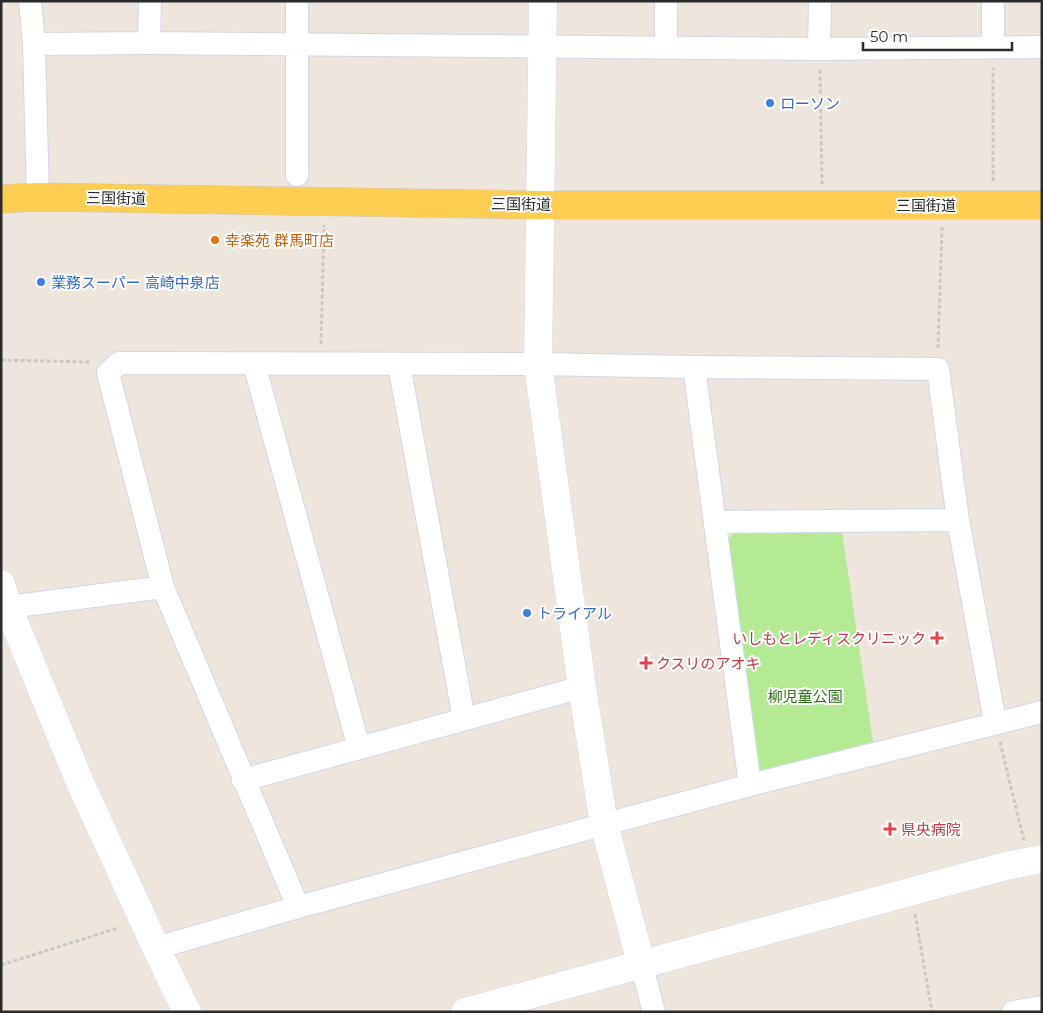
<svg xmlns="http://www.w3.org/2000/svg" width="1043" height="1013" font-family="Montserrat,'Noto Sans JP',sans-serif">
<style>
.green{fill:#b4ea93}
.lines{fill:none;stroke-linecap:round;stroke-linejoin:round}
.street-casing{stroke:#d1d6e5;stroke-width:24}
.secondary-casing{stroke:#d1d6e5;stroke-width:29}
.primary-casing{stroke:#c8c8c8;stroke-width:29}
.path{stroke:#c8c8c8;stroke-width:3;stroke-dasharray:4 2.5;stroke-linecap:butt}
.street{stroke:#fff;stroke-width:22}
.secondary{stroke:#fff;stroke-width:28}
.primary{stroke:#fece52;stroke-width:28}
.shop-dot{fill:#3f7fe0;stroke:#fff;stroke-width:2}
.food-dot{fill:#e8710a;stroke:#fff;stroke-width:2}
.health-dot{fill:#e0444e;stroke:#fff;stroke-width:2}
.labels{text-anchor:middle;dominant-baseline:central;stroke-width:4;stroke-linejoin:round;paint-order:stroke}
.shop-label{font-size:15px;fill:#366cbe;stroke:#fff;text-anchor:start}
.street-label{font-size:15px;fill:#2b2b2b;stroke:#fff}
.food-label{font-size:15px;fill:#c56008;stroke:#fff;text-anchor:start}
.health-label{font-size:15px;fill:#be3a42;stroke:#fff;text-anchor:start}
.park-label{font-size:15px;fill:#2a7013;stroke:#fff}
</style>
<rect width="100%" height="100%" fill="#eee6dc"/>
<path class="green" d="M736 531 842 532 873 742 764 772 754 766 725 542Z"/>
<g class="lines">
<defs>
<path id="street" d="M30 1 34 44 38 197
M993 1V47
M149 43 150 1
M34 44 149 43 819 49 1042 47
M666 47V1
M819 49 820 1
M297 175V1
M254 364 359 748
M399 365 464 719
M694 367 750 785
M715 522 958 520
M1 608 163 587
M243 780 582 687
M298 907 163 587 108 373 119 363 538 364 694 367 938 369 958 520 995 722
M156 948 298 907 750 785 1042 712
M641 963 654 1012
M1013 1012 1042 1007"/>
<path id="secondary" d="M543 1 538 364 582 687 604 824 641 963
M1 584 8 607 79 780 156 948 187 1012
M465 1012 1006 866 1042 859"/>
<path id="primary" d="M1 199 38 197 540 205H1042"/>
</defs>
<use href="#street" class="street-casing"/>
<use href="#secondary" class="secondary-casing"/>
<use href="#primary" class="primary-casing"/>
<path class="path" d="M820 70 822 184
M993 181V68
M321 344 324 225
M938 348 942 227
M1 360 91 362
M1000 742 1024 841
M915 914 932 1012
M1 965 118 928"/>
<use href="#street" class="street"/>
<use href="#secondary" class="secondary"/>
<use href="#primary" class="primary"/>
</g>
<g class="shop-dot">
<circle cx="770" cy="103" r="5"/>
<circle cx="41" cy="282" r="5"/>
<circle cx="527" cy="613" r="5"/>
</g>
<circle class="food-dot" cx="215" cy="240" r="5"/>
<g class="health-dot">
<path d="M934.5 630.5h5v5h5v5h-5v5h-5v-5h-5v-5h5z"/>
<path d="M643.5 655.5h5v5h5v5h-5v5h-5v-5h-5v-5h5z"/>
<path d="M887.5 821.5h5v5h5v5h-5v5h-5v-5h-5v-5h5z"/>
</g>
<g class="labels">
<g class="shop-label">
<text x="780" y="103">ローソン</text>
<text x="51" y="282">業務スーパー 高崎中泉店</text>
<text x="537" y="613">トライアル</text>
</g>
<g class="street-label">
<text transform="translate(116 198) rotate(1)">三国街道</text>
<text transform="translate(521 204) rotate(1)">三国街道</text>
<text x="926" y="205">三国街道</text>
</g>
<g class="food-label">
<text x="225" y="240">幸楽苑 群馬町店</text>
</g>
<g class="health-label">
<text x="926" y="638" text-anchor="end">いしもとレディスクリニック</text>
<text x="656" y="663">クスリのアオキ</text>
<text x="901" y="829">県央病院</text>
</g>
<g class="park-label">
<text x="805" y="696">柳児童公園</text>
</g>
</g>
<rect width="1043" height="1013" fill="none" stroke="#2b2b2b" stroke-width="5"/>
<path d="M863 42v8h149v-8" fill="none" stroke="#2b2b2b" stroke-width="2.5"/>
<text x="870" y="42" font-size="15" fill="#2b2b2b" stroke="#ffffff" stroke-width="4" paint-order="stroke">50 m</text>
</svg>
